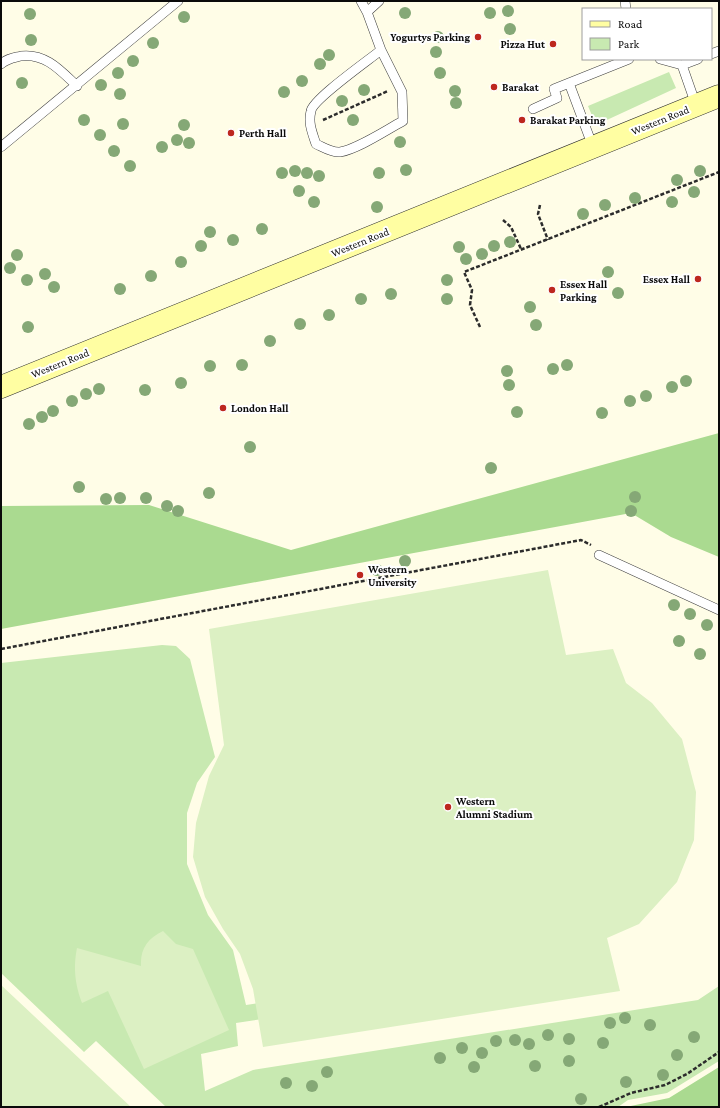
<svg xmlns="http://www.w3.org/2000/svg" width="720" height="1108" font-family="'Crimson Pro',serif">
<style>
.green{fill:#c8e9b1}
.forest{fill:#aada90}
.pitch{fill:#dcf0c3}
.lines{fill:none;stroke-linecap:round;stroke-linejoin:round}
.service-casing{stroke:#3d3d3d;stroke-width:10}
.secondary-casing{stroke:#2c2c2c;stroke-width:23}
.path{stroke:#2c2c2c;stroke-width:2.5;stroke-dasharray:4 2;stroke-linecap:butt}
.service{stroke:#fff;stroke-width:9}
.secondary{stroke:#fffea2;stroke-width:22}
.tree{fill:#85a876}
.poi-dot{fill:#bd271f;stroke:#fff;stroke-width:1.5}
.labels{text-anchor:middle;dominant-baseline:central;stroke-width:4;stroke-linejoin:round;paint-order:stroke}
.poi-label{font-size:11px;font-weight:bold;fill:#0a0a0a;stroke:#fff;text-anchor:start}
.street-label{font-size:11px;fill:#0a0a0a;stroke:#fff}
</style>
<rect width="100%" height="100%" fill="#fffde7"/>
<path class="green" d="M669 72 676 88 596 125 588 106Z
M162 645 176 646 190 659 215 757 197 783 187 813V864L208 915 233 950 246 1005 326 992 262 1019 236 1023 238 1046 201 1054 205 1091 253 1070 698 1000 719 986V1061L667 1093 628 1100 618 1107H166L96 1041 84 1052 1 973V663Z"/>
<path class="forest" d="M719 433V557L671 537 631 513 1 629V506L149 505 291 550Z
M719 1067V1107H626L669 1098Z"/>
<path class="pitch" d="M548 570 566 655 613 649 626 683 652 703 682 739 696 792 694 840 677 882 639 924 607 938 620 991 263 1047 253 989 240 954 223 929 205 897 193 857 196 823 209 776 224 745 209 629Z
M163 931 176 944 193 949 229 1030 144 1069 108 991 82 1003C75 984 73 968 77 948L141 966C140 949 148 938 163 931Z
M1 985 131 1107H1Z"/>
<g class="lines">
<defs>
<path id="service" d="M361 1 367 12 381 50 402 92 403 121C386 130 358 149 340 152 332 153 323 147 316 144 312 132 308 123 311 111 313 99 369 60 381 50
M625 1 626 9
M367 12 379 1
M711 54 719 51
M660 59 682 65 698 59
M1 64C8 58 13 58 21 56 46 53 61 71 77 86
M682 65 696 105
M569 83 593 147
M533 109 557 98 554 89 629 59
M1 147 178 1
M599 555 719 610"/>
<path id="secondary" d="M1 387 719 96"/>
</defs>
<use href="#service" class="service-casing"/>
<use href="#secondary" class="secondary-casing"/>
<path class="path" d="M323 120 388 91
M540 205 538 214 548 240
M503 220 511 227 521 249
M480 327 470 305 472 290 464 272 719 172
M1 649 581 540 591 545
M599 1107 631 1093 665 1085 687 1074 719 1052"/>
<use href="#service" class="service"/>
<use href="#secondary" class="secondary"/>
</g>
<g class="tree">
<circle cx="508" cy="11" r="6"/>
<circle cx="405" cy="13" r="6"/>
<circle cx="490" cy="13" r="6"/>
<circle cx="30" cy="14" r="6"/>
<circle cx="184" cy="17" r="6"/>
<circle cx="510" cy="29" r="6"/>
<circle cx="438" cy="37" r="6"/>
<circle cx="31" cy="40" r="6"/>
<circle cx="153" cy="43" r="6"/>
<circle cx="436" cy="52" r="6"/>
<circle cx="329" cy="55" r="6"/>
<circle cx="133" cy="61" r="6"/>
<circle cx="320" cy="64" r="6"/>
<circle cx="118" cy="73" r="6"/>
<circle cx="440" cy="73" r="6"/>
<circle cx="302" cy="81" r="6"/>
<circle cx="22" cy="83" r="6"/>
<circle cx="101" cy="85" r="6"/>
<circle cx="364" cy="90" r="6"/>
<circle cx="455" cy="91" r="6"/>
<circle cx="284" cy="92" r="6"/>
<circle cx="120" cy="94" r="6"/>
<circle cx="342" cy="101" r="6"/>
<circle cx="456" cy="103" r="6"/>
<circle cx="84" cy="120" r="6"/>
<circle cx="353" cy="120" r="6"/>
<circle cx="123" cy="124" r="6"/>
<circle cx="184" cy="125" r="6"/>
<circle cx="100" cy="135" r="6"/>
<circle cx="177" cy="140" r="6"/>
<circle cx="400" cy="142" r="6"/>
<circle cx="189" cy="143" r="6"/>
<circle cx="162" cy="147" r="6"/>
<circle cx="114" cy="151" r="6"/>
<circle cx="130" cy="166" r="6"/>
<circle cx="406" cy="170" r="6"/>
<circle cx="295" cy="171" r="6"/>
<circle cx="700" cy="171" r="6"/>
<circle cx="282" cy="173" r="6"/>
<circle cx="307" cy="173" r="6"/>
<circle cx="379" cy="173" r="6"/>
<circle cx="319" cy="176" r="6"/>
<circle cx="677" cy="180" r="6"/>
<circle cx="299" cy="191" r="6"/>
<circle cx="694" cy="192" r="6"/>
<circle cx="635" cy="198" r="6"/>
<circle cx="314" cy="202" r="6"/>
<circle cx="672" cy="202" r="6"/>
<circle cx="605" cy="205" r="6"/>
<circle cx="377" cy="207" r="6"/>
<circle cx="583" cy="214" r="6"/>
<circle cx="262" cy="229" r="6"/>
<circle cx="210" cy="232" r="6"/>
<circle cx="233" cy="240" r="6"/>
<circle cx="510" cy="242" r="6"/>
<circle cx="201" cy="246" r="6"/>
<circle cx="494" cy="246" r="6"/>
<circle cx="459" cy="247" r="6"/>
<circle cx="482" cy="254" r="6"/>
<circle cx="17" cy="255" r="6"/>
<circle cx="466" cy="259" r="6"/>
<circle cx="181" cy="262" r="6"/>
<circle cx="10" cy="268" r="6"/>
<circle cx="608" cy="272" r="6"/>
<circle cx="45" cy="274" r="6"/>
<circle cx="151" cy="276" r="6"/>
<circle cx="27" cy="280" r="6"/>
<circle cx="447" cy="280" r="6"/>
<circle cx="54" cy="287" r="6"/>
<circle cx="120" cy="289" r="6"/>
<circle cx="618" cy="293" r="6"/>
<circle cx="391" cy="294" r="6"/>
<circle cx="361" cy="299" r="6"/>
<circle cx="447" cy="299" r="6"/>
<circle cx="530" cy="307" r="6"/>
<circle cx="329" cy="315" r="6"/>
<circle cx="300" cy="324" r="6"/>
<circle cx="536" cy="325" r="6"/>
<circle cx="28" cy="327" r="6"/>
<circle cx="270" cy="341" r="6"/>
<circle cx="242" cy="365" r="6"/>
<circle cx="567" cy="365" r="6"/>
<circle cx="210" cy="366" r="6"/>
<circle cx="553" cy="369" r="6"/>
<circle cx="507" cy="371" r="6"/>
<circle cx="686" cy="381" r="6"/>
<circle cx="181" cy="383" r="6"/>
<circle cx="509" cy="385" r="6"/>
<circle cx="672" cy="387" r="6"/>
<circle cx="99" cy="389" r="6"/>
<circle cx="145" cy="390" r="6"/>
<circle cx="86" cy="394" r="6"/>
<circle cx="646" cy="396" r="6"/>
<circle cx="72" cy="401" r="6"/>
<circle cx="630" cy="401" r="6"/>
<circle cx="53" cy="411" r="6"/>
<circle cx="517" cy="412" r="6"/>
<circle cx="602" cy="413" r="6"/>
<circle cx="42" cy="417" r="6"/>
<circle cx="29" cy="424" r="6"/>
<circle cx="250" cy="447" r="6"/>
<circle cx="491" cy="468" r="6"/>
<circle cx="79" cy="487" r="6"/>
<circle cx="209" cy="493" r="6"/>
<circle cx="635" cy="497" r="6"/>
<circle cx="120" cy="498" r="6"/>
<circle cx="146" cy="498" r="6"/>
<circle cx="106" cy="499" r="6"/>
<circle cx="167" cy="506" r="6"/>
<circle cx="178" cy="511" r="6"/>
<circle cx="631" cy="511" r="6"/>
<circle cx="405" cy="561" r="6"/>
<circle cx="377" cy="570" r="6"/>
<circle cx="674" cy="605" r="6"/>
<circle cx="690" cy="614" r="6"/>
<circle cx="707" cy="625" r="6"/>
<circle cx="679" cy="641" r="6"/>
<circle cx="700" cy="654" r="6"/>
<circle cx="625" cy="1018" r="6"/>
<circle cx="610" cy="1023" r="6"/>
<circle cx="650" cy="1025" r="6"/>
<circle cx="548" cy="1035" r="6"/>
<circle cx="694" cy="1037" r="6"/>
<circle cx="569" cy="1039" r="6"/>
<circle cx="515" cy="1040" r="6"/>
<circle cx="496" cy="1041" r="6"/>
<circle cx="603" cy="1043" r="6"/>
<circle cx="529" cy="1044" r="6"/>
<circle cx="462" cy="1048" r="6"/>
<circle cx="482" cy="1053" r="6"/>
<circle cx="677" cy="1055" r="6"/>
<circle cx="440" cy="1058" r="6"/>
<circle cx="569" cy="1061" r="6"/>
<circle cx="535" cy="1066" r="6"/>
<circle cx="474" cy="1067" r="6"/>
<circle cx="327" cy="1072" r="6"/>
<circle cx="663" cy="1075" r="6"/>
<circle cx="626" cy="1082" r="6"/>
<circle cx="286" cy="1083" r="6"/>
<circle cx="312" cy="1086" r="6"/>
<circle cx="581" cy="1099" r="6"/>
</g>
<g class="poi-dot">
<circle cx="478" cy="37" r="4"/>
<circle cx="553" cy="44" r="4"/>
<circle cx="494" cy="87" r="4"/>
<circle cx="522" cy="120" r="4"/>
<circle cx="231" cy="133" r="4"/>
<circle cx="698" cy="279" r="4"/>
<circle cx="552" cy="290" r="4"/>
<circle cx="223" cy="408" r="4"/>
<circle cx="360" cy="575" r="4"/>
<circle cx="448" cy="807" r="4"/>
</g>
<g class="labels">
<g class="poi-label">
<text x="470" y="37" text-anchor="end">Yogurtys Parking</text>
<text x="545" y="44" text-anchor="end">Pizza Hut</text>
<text x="502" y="87">Barakat</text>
<text x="530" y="120">Barakat Parking</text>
<text x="239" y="133">Perth Hall</text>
<text x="690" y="279" text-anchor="end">Essex Hall</text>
<text x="560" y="284">Essex Hall<tspan x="560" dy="13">Parking</tspan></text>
<text x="231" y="408">London Hall</text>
<text x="368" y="569">Western<tspan x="368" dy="13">University</tspan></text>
<text x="456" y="801">Western<tspan x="456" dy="13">Alumni Stadium</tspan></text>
</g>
<g class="street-label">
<text transform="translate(660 120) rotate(-22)">Western Road</text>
<text transform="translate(360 242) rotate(-22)">Western Road</text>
<text transform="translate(60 363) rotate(-22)">Western Road</text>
</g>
</g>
<rect width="720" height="1108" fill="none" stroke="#0a0a0a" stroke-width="4"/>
<rect x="582" y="8" width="130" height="52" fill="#ffffff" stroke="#9d9d9d"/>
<rect x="590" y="21" width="20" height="6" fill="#fffea2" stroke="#9d9d9d"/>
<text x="618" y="28" font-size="12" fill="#0a0a0a">Road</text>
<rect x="590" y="38" width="20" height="12" fill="#c8e9b1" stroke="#9d9d9d"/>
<text x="618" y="48" font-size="12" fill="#0a0a0a">Park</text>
</svg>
